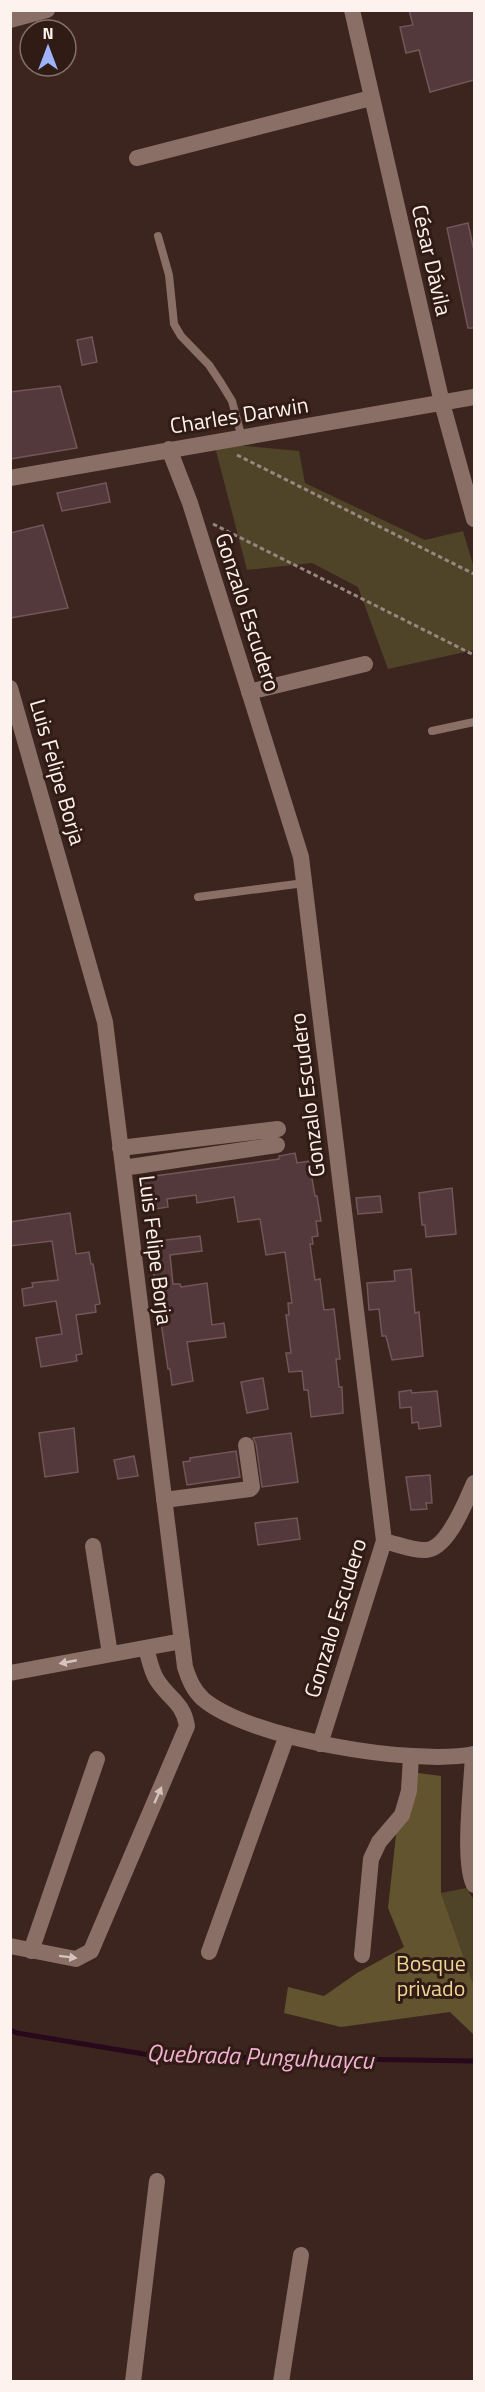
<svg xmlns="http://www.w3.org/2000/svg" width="485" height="2392" font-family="'Titillium Web',sans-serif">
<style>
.green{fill:#4f4427}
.forest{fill:#62542e}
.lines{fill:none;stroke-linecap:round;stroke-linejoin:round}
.stream{stroke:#28091b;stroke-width:5}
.building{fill:#53393b;stroke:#725659;stroke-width:1.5}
.path{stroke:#988681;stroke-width:3;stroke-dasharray:4.5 3;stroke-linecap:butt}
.service{stroke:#8a6f66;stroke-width:8}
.minor{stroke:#8a6f66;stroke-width:16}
.oneway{fill:#d5c4be}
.labels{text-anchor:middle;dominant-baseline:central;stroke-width:6;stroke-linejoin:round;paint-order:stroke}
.street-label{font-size:22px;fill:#fef2ee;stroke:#311b15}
.park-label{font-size:22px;fill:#efd594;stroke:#311b15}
.water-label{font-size:24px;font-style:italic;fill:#f2b0d2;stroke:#311b15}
</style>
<rect width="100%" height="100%" fill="#3c251e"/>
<path class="green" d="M214 443 299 451 305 483 425 540 463 531 474 568V650L388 669 358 587 312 563 247 570Z
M466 1888 474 1900V1986L441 1893Z"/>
<path class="forest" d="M403 1771 441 1776V1893L474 1986V2035L450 2012 341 2027 284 2013 288 1987 324 1996 357 1973 404 1947 388 1908Z"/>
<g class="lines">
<path class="stream" d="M10 2030 17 2033 156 2056 474 2061"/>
</g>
<path class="building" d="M409 10H474V80L430 92 419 50 406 53 400 27 413 25Z
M468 223 474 251V328H468L447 228Z
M92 337 97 362 82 365 77 340Z
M60 386 77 448 10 459V392Z
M106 483 110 502 62 511 57 493Z
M43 525 68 608 10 618V533Z
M295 1153 297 1163 309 1161 315 1196H317L321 1221H316L318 1236 312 1237 313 1244H310L315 1280 320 1279 324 1310 334 1309 340 1359H336L339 1387H342L343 1413 311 1417 308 1390H304L302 1371 289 1372 286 1353H291L286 1315H289L288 1303H292L285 1252 266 1255 260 1219 238 1222 234 1197 197 1203 196 1195 167 1199 168 1207 150 1210 149 1202H143L140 1178 279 1159V1156Z
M452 1188 456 1234 426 1237 425 1225H422L419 1193Z
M380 1196 382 1212 358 1214 356 1198Z
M70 1213 76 1254 89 1252 91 1264H93L100 1304 95 1305 96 1312 76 1315 82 1354 76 1355 77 1361 41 1367 36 1338 62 1334 56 1301 24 1306 22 1289 33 1287 32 1283 58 1280 52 1241 10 1246V1222Z
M200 1236 202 1251 170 1255 173 1284H180L181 1287 207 1283 212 1325 224 1323 226 1337 187 1342 193 1381 172 1385 170 1369H168L149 1242Z
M411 1269 415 1313 419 1312 423 1356 392 1360 386 1336H382L379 1309 369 1310 367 1283 395 1281 394 1271Z
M263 1378 268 1409 247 1413 241 1382Z
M411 1390 412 1393 437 1391 441 1426 419 1429 418 1422 412 1423 411 1407 400 1408 399 1392Z
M74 1428 78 1472 45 1477 39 1433Z
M291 1433 298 1482 262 1487 256 1444 253 1438Z
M236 1451 240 1477 187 1485 183 1462 190 1461V1458Z
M134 1456 138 1476 118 1479 114 1460Z
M430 1475 432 1503H426L427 1509 411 1510 406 1477Z
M297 1518 300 1539 258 1545 255 1523Z"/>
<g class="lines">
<path class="path" d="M237 455 474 574
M213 524 474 655"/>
<path class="service" d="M158 236 169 275 174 324 181 336 209 365 221 383 232 401 242 438
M432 731 474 722
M198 897 304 883"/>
<path class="minor" d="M352 10 442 403 474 519
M10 20 47 10
M137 158 371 98
M169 449 190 503 301 857 384 1541 320 1744
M10 478 474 397
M10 688 105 1022 185 1667C189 1679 193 1690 203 1699 250 1739 414 1766 474 1754
M249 692 365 664
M120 1148 278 1129
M123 1168 277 1145
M164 1500 250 1489 252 1487 246 1445
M384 1541C397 1544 414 1551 426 1550 448 1549 466 1501 474 1483
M93 1546 110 1654
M10 1673 182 1641
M473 1754C472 1784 462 1861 474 1885
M10 1946 76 1959 91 1951 187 1726C183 1702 169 1699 157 1680 151 1671 149 1658 146 1648
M31 1951 97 1759
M209 1952 287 1735
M362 1955 371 1859 379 1842 402 1815 409 1791 411 1756
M133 2382 157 2181
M281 2382 301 2255"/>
</g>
<defs><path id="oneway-solid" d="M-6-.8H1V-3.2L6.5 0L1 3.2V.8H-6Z" transform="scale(1.5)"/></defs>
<g class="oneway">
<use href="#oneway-solid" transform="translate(68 1662) rotate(169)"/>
<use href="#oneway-solid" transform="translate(158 1795) rotate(-66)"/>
<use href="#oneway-solid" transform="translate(68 1957) rotate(7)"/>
</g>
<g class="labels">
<g class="street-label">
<text transform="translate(432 260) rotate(77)">César Dávila</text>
<text transform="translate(239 415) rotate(-9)">Charles Darwin</text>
<text transform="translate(248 612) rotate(72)">Gonzalo Escudero</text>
<text transform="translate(58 772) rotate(74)">Luis Felipe Borja</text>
<text transform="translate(307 1095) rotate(-97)">Gonzalo Escudero</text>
<text transform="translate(156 1250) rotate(83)">Luis Felipe Borja</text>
<text transform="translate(335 1618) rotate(-73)">Gonzalo Escudero</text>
</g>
<g class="park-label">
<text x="431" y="1963">Bosque<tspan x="431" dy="25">privado</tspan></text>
</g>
<g class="water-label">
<text transform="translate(260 2056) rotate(2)">Quebrada Punguhuaycu</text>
</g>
</g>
<rect width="485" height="2392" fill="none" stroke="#fef2ee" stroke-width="24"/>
<g transform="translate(48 48)"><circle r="28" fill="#311b15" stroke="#83716c" stroke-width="1.5"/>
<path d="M0-4.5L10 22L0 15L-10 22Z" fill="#9db4fd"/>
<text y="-9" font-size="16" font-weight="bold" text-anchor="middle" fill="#fef2ee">N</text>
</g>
</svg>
